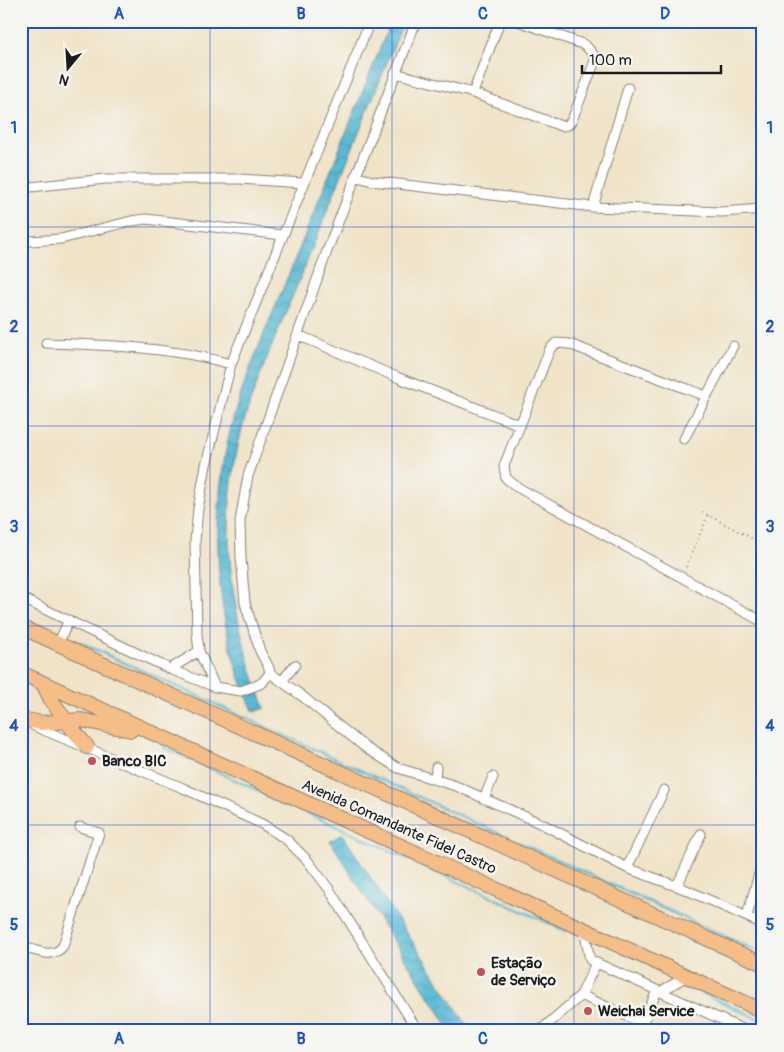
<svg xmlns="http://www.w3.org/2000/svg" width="784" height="1052" font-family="Pangolin,sans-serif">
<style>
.water{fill:url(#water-waves);stroke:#3a6c78}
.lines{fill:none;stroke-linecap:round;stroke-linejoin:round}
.stream{stroke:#57bbd5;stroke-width:2.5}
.minor-casing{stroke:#868072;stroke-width:11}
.highway-casing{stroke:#868072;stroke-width:16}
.path{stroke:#868072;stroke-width:2;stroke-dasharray:1 4;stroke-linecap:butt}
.minor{stroke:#fff;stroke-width:9}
.highway{stroke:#f6be87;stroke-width:14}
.grid{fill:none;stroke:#1d4ed8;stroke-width:1;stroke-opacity:0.55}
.poi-dot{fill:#d1495b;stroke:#f6f6f2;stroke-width:2}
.labels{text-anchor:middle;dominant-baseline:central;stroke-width:5;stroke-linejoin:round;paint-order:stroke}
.poi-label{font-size:15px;font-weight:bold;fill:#1c1c1c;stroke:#f6f6f2;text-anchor:start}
.street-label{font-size:15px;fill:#1c1c1c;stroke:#f6f6f2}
.neatline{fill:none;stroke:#1d4ed8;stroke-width:2}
.grid-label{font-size:16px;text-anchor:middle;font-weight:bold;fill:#1d4ed8}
</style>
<defs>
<pattern id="water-waves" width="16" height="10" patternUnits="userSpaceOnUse" patternTransform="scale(1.25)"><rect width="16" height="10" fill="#57bbd5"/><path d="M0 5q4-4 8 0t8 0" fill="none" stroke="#4ba0b6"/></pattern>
</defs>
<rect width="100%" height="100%" fill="#f6f6f2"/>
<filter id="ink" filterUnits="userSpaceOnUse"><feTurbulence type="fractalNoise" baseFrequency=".02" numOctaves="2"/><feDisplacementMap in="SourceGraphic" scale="10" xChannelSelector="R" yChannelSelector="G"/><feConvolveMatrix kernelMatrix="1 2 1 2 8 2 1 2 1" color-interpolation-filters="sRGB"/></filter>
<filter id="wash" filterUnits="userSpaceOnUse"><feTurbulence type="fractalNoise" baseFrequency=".0096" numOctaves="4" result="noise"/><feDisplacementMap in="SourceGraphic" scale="20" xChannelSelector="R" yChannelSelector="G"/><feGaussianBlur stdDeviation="1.12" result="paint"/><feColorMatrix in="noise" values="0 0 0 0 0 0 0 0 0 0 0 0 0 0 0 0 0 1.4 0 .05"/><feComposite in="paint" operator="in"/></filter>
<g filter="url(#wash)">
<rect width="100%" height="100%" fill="#f0e3c8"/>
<path class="water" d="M391 21H404C371 102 338 183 306 264 288 308 268 352 252 397 215 501 225 606 265 708L254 712C209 622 208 490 240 396 257 347 279 299 298 252 329 175 360 98 391 21Z
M342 834 471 1031H451L330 841Z"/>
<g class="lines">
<path class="stream" d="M79 642 755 950
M163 747 566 931
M698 991 763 1021"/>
</g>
</g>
<g filter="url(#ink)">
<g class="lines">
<defs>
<path id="minor" d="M395 73 473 93 561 126 568 125 572 120 595 61 593 54 585 45 518 21
M473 93 500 21
M355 176 372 181 593 207 722 212 763 209
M21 188 105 179H240L303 183
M593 207 628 88
M30 241 61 239 131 221 146 219 282 235
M298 335 399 378 520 425
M46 343C108 345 171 347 231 364
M706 396 569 344 556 343 550 349 504 466 506 478 517 487 763 622
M684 439 733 346
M21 598 170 669 215 687 241 691 262 683 270 673 269 668 260 651 245 603 241 558 240 521 248 476 327 251 416 21
M58 644 69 620
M170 669 199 651
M270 673 302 696 366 748 398 768 456 786 544 825 627 868 682 888 763 924
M282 681 295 665
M215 687 199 651 197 634 195 541 198 509 206 465 231 364 370 21
M34 726 183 788 262 824 286 839 307 860 329 889 418 1031
M435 780 436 767
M484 799 493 777
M627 868 664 790
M677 886 701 834
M747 916 763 860
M584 929 590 960 747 1031
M21 946C35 950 53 960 63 946L99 833 80 827
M660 992 687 976
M581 995 642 1023
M540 1031 581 995 596 963
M639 1031 657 991"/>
<path id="highway" d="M21 627 763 964
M21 673 763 1011
M43 683 50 698 66 721 87 747
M21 719 42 723 81 720 131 730"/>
</defs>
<use href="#minor" class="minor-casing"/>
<use href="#highway" class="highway-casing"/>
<path class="path" d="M702 512 763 544
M686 567 708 515"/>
<use href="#minor" class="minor"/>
<use href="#highway" class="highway"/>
</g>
</g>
<path class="grid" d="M210 21V1031M392 21V1031M574 21V1031M21 227H763M21 426H763M21 626H763M21 825H763"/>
<g class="poi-dot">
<circle cx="92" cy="761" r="5"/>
<circle cx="481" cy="972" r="5"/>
<circle cx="588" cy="1011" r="5"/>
</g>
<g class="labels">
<g class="poi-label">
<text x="102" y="761">Banco BIC</text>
<text x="491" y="963">Estação<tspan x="491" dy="17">de Serviço</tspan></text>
<text x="598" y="1011">Weichai Service</text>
</g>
<g class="street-label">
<text transform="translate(399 827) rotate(24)">Avenida Comandante Fidel Castro</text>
</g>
</g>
<rect width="784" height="1052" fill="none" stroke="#f6f6f2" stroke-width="55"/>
<g transform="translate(68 68) rotate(198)" stroke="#f6f6f2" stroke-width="4" paint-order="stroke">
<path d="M0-4L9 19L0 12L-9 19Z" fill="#1c1c1c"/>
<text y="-8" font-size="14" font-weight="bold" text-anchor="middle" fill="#1c1c1c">N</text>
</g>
<path d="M582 65v8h139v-8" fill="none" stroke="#1c1c1c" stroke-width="2.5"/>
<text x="589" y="65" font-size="15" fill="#1c1c1c" stroke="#f6f6f2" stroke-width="4" paint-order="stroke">100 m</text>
<rect x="28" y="28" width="728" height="996" class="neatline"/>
<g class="grid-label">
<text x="119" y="19">A</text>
<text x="301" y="19">B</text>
<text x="483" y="19">C</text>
<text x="665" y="19">D</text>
<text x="14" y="133">1</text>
<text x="770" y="133">1</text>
<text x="14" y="332">2</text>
<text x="770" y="332">2</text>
<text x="14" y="532">3</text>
<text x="770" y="532">3</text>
<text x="14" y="731">4</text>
<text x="770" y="731">4</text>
<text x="14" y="930">5</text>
<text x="770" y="930">5</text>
<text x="119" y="1044">A</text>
<text x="301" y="1044">B</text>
<text x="483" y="1044">C</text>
<text x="665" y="1044">D</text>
</g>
</svg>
